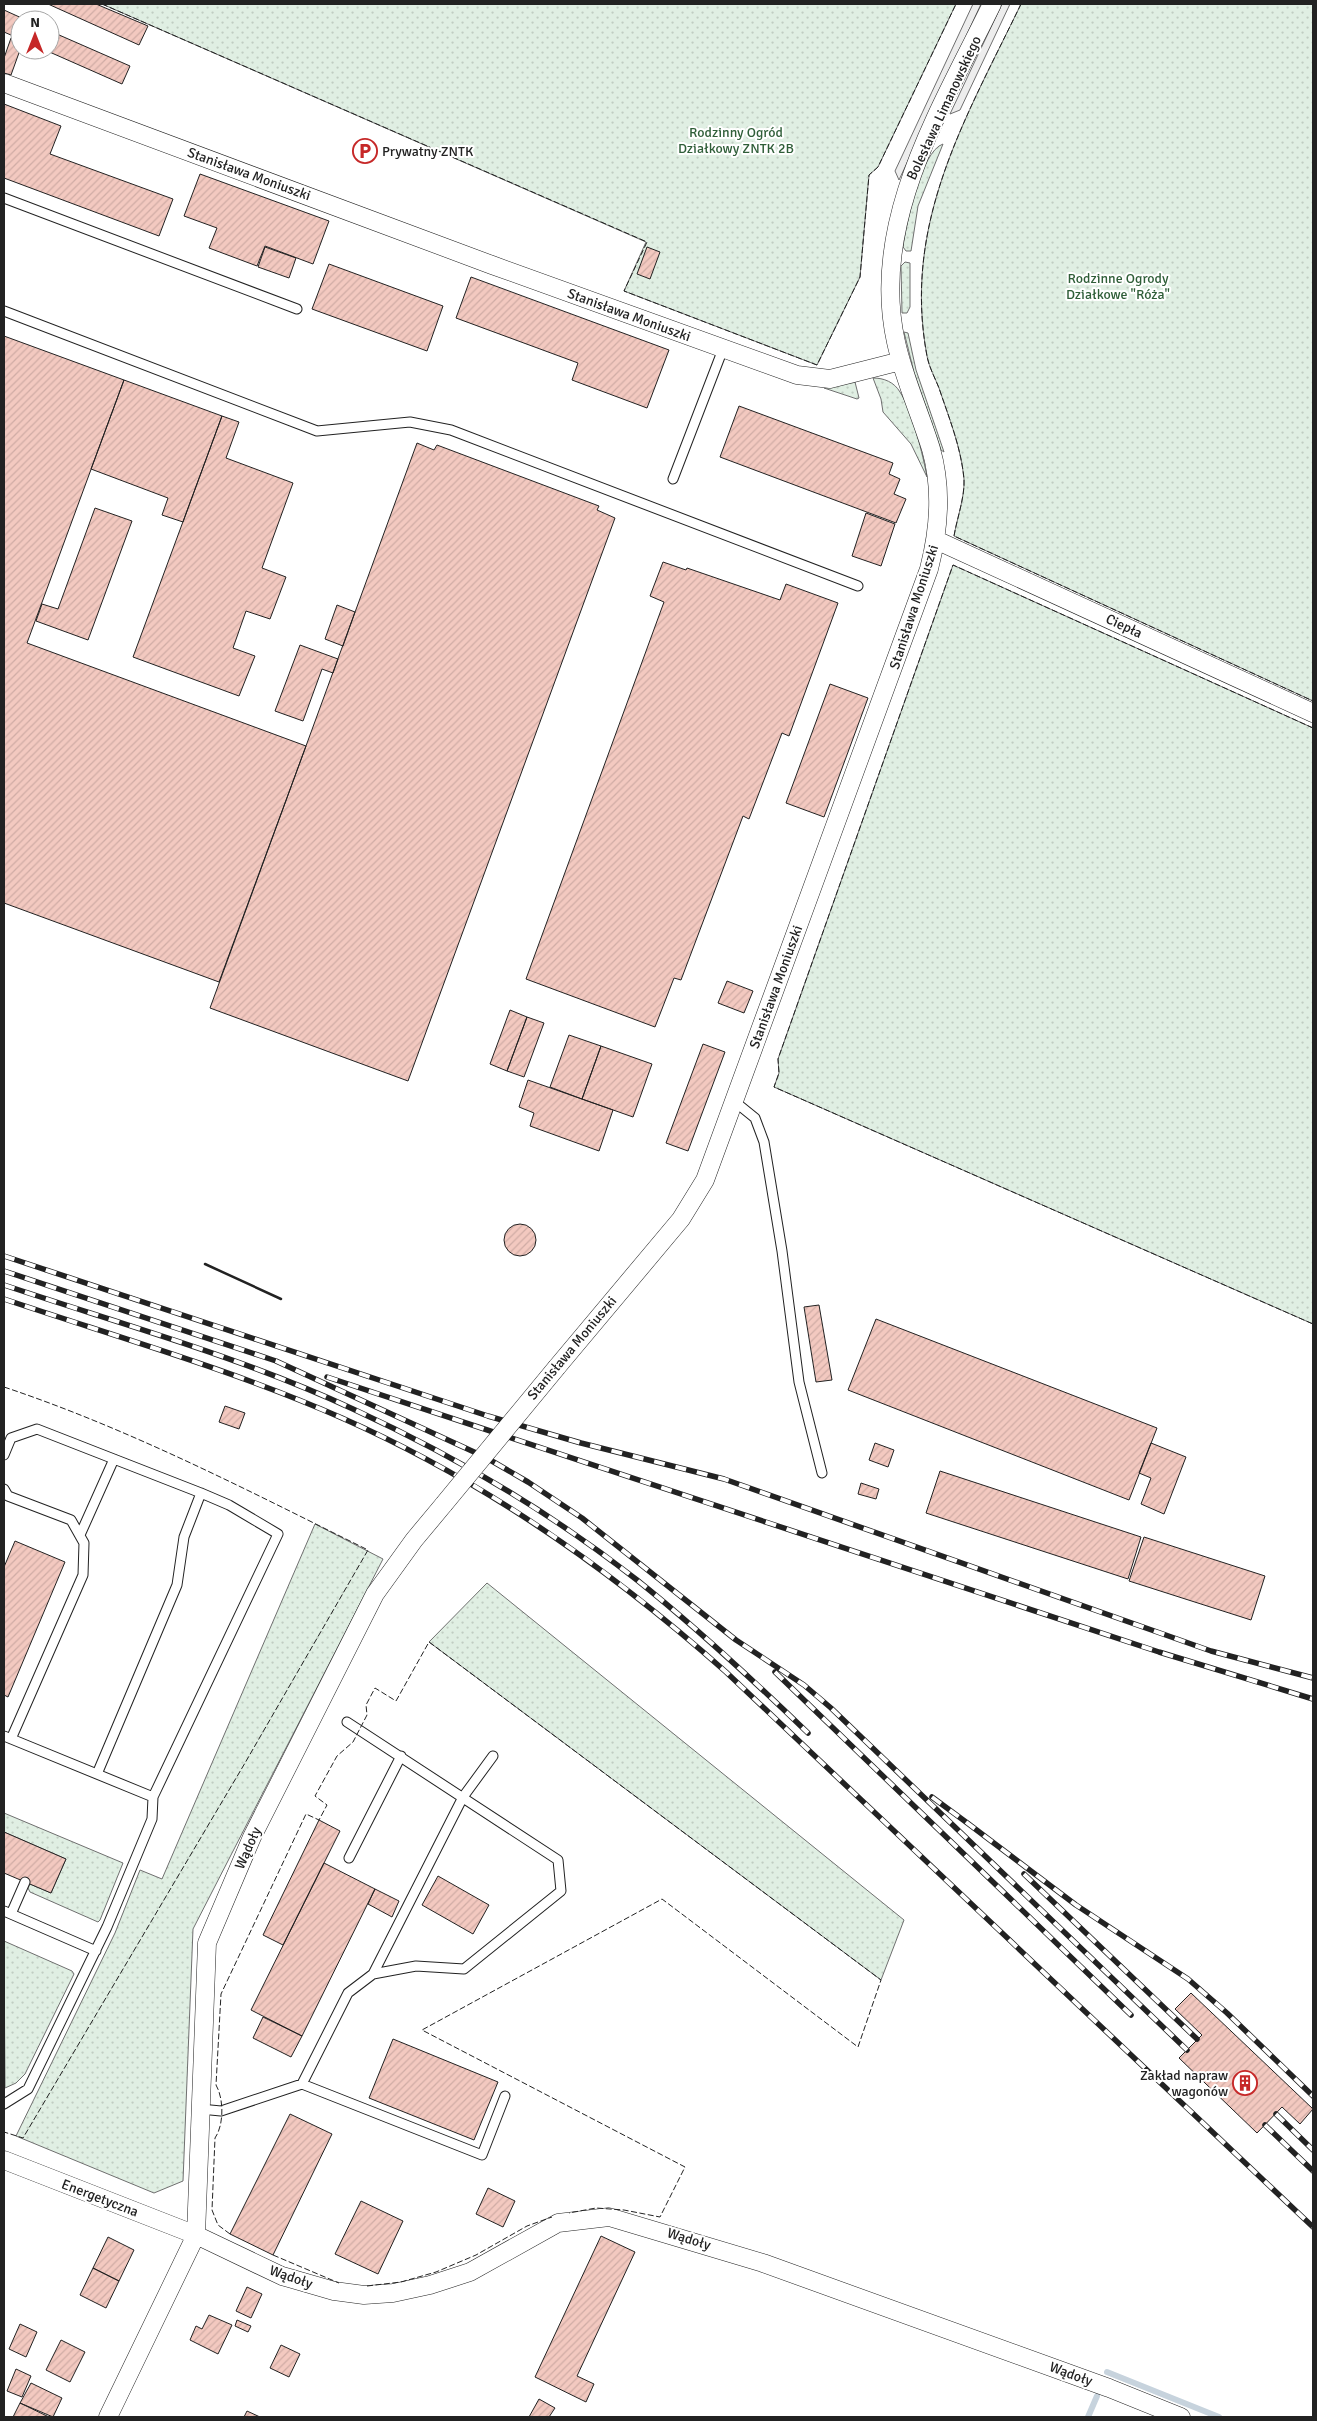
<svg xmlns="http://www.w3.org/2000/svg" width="1317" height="2421" font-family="Signika,sans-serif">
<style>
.grass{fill:url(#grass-dots);stroke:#6f6f6f}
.parking{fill:#ededed;stroke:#6f6f6f}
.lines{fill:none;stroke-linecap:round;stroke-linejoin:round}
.stream{stroke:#c7d3dd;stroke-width:6}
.building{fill:url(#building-hatch);stroke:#222}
.service-casing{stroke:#222;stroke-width:11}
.minor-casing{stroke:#222;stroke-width:19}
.service{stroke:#fff;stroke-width:9}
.minor{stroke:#fff;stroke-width:18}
.rail-casing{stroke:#222;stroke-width:5.5}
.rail{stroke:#fff;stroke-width:4;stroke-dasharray:11;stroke-linecap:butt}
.minor-bridge-casing{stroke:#222;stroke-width:19;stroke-linecap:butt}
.minor-bridge{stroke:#fff;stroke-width:18}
.fence{stroke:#222;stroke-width:1;stroke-dasharray:6 2.5;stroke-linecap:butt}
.wall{stroke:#222;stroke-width:2.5}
.labels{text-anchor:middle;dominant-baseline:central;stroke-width:4;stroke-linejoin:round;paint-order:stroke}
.street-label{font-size:14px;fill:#222;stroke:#fff}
.park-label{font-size:14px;fill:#2f5e38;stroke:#fff}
.poi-label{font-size:14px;fill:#222;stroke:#fff;text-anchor:start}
</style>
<defs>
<pattern id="grass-dots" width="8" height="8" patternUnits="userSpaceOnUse" patternTransform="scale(1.25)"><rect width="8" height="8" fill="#e0efe3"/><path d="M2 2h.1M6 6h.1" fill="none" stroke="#c0cdc2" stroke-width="1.8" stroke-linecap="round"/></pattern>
<pattern id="building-hatch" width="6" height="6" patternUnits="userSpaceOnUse" patternTransform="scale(1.25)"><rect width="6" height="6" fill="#f3c9c0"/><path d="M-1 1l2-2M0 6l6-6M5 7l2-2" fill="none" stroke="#d0aca5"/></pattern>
</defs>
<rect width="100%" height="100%" fill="#fff"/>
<path class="grass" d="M102 4H956L878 167 869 175 860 277 817 365 624 291 646 242Z
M1021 4H1313V701L954 536C957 518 965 497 964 479 961 447 949 418 939 388 935 378 929 367 927 356 902 223 966 118 1021 4Z
M943 144 918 206 911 251H906L903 247C906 225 921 151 943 144Z
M905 262 910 263V307L907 313H902L901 266Z
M904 332 908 333 916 370 944 452 941 450 914 372Z
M873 378C884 378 894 382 900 392 912 411 923 455 927 477L911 444 883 412 881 399Z
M855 382 859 398 857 399 824 388Z
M953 565 1313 728V1324L774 1087 779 1073 778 1059Z
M315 1524 383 1559 193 1929 183 2181 154 2193 16 2136 115 1933 140 1870 162 1879Z
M487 1583 904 1920 881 1980 429 1642Z
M4 1813 123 1863 100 1920 98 1922 30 1892 28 1888 30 1884 51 1893 66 1859 4 1832Z
M4 1941 72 1971 74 1974 25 2074 16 2083 5 2088Z"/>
<path class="parking" d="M973 4H981L899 180 895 171Z
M1002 4H1010L960 110 950 114Z"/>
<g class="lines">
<path class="stream" d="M1107 2372 1219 2417
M1088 2417 1097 2396"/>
</g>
<path class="building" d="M48 4H96L148 26 139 45Z
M4 10 26 20H20V39L4 32Z
M50 31 130 66 122 84 45 50H50Z
M11 38 20 41V50L11 75 4 73V58Z
M4 104 61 126 50 154 173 199 159 236 4 178Z
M200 174 329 221 313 264 265 246 257 266 209 248 217 228 184 216Z
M265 247 296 258 289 278 258 267Z
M647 247 660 252 650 279 637 274Z
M329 264 443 306 427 351 312 309Z
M471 277 669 350 647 408 572 380 578 363 456 318Z
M4 336 124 380 27 643 306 746 219 982 4 903Z
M124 380 222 416 183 522 162 515 168 498 91 469Z
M739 406 893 463 889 474 900 479 894 494 906 499 896 523 720 457Z
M222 416 239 422 226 458 293 483 262 568 286 577 270 619 246 611 233 648 255 656 239 696 133 657Z
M417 443 434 450 437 445 599 506 597 510 615 518 408 1081 210 1008Z
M95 508 132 521 88 640 36 621 42 604 58 609Z
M866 513 895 524 881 566 852 556Z
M663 562 686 570 687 568 780 600 786 584 838 603 789 736 782 733 749 819 743 816 681 980 674 978 655 1027 526 979 664 602 650 596Z
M337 605 355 612 343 646 325 639Z
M300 645 338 659 333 673 322 669 303 721 275 711Z
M830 684 868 698 824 817 786 803Z
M727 981 753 991 744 1013 718 1003Z
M510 1010 527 1017 507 1071 490 1064Z
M527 1017 544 1023 524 1077 507 1071Z
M569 1035 601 1046 582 1099 550 1087Z
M703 1044 725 1052 688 1151 666 1143Z
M601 1046 652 1064 633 1117 582 1099Z
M528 1080 613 1110 599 1151 530 1126 534 1113 519 1107Z
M504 1240a16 16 0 1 1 32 0a16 16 0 1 1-32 0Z
M819 1305 832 1380 816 1382 804 1307Z
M876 1319 1157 1428 1129 1500 848 1390Z
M225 1406 245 1413 239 1429 219 1422Z
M875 1443 894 1450 888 1467 869 1460Z
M1151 1443 1186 1457 1164 1514 1141 1504 1151 1478 1139 1473Z
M940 1471 1141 1537 1128 1579 926 1513Z
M861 1483 879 1489 876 1499 858 1494Z
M1144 1537 1265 1576 1251 1620 1129 1581Z
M15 1541 65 1562 8 1697 4 1695V1567Z
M319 1820 340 1831 283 1945 263 1935Z
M4 1832 66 1859 51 1893 4 1873Z
M324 1863 375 1889 302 2036 251 2010Z
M438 1876 489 1905 473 1934 422 1905Z
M375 1889 399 1901 392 1917 368 1904Z
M1191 1993 1313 2109 1300 2124 1282 2107 1257 2133 1179 2058 1202 2035 1175 2009Z
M263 2017 302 2036 291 2057 253 2038Z
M393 2039 498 2082 474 2140 369 2098Z
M290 2114 332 2134 273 2255 230 2234Z
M488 2188 515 2201 503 2227 476 2214Z
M361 2201 403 2221 378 2274 335 2254Z
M601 2236 635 2252 577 2376 594 2384 586 2402 535 2377Z
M108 2237 134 2250 119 2281 93 2268Z
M93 2268 119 2281 106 2308 80 2295Z
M247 2287 262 2294 251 2318 236 2311Z
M209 2315 232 2325 218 2354 190 2340 196 2326 202 2329Z
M237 2320 251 2326 248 2332 235 2326Z
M20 2324 37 2332 26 2357 9 2349Z
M61 2340 85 2352 70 2382 46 2370Z
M281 2345 300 2354 289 2377 270 2368Z
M16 2369 31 2376 22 2397 7 2391Z
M31 2383 62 2398 53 2417 20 2403Z
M539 2399 555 2408 549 2417H529Z
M20 2403 49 2417H13Z
M247 2411 260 2417H244Z"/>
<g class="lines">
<defs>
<path id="service" d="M4 198 297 309
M4 311 317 431 410 422 451 430 858 586
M673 479 723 349
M734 1101 755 1118 764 1142 782 1251 799 1382 822 1473
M4 1455 11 1438 37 1429 201 1493 229 1505 278 1534 153 1797
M4 1489 8 1496 71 1520 84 1543 83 1575 11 1739
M80 1535 114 1459
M4 1736 153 1797 152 1819 107 1927 28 2089 4 2104
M97 1774 177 1585 184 1537 201 1493
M349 1858 401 1756
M4 1911 96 1951
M11 1914 25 1882
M373 1974 463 1797 493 1756
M302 2084 348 1993 373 1974 416 1966 464 1969 561 1891 558 1860 347 1722
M200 2109 221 2111 302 2084 482 2155 505 2096"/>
<path id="minor" d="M4 83 492 265 797 375 830 379 901 361
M936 540 1313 713
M557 1367 681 1219 705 1180 929 569C939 530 942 487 931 449 920 413 904 379 896 342 869 222 942 107 992 4
M4 2160 196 2235 282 2276 334 2291 364 2295 393 2293 430 2285 470 2272 558 2223 609 2217 763 2263 1109 2388 1181 2417
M108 2417 196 2235 207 1943 252 1837 375 1594 414 1540 444 1504"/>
</defs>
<use href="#service" class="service-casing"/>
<use href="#minor" class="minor-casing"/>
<use href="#service" class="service"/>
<use href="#minor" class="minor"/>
<defs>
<path id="rail" d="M4 1256 488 1416 581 1443 724 1479 1211 1651 1313 1678
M4 1271 276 1361 485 1457 528 1482 582 1518 736 1640 804 1685 831 1708 1187 2050
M4 1285C121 1324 241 1357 353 1409 453 1455 550 1512 637 1580 697 1628 753 1680 808 1733
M4 1299C117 1337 233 1370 342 1418 485 1481 610 1569 726 1672L1313 2227
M327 1377 1159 1652 1313 1699
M775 1672 1131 2015
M932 1797 970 1825
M966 1822 1076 1905 1188 1979 1227 2013 1313 2096
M1024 1874 1197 2039
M1276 2114 1313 2150
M1265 2125 1313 2171"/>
</defs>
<use href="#rail" class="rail-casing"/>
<use href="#rail" class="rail"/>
<defs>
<path id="minor-bridge" d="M444 1504 557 1367"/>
</defs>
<use href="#minor-bridge" class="minor-bridge-casing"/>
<use href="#minor-bridge" class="minor-bridge"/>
<path class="fence" d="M102 4 647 242 624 291 817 365 860 277 869 175 878 167 956 4
M1021 4C966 118 902 223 927 356 929 367 935 378 939 388 949 418 961 447 964 479 965 497 957 518 954 536L1313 701
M1313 728 953 565 778 1059 779 1073 774 1087 1313 1324
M4 1387C130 1429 249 1491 368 1550L245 1763 23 2138 4 2132
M230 2234 218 2225 212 2210 215 2138C224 2125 224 2099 216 2085L221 1994 306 1814 319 1820 327 1805 315 1796 337 1756 353 1742 367 1715 366 1705 375 1688 396 1701 429 1642 881 1980 858 2047 662 1899 422 2030 685 2167 660 2217 624 2210 596 2208 569 2213
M273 2255 339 2283
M367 2286 401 2282 436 2272 476 2255 527 2226 552 2217"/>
<path class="wall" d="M205 1264 281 1299"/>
</g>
<defs>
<symbol id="parking-ring" viewBox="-11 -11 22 22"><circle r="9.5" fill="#fff" stroke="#c62828" stroke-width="1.5"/><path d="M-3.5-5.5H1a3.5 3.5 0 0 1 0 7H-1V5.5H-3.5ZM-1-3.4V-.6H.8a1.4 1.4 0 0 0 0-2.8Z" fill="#c62828"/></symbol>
<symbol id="building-ring" viewBox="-11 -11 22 22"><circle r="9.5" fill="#fff" stroke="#c62828" stroke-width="1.5"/><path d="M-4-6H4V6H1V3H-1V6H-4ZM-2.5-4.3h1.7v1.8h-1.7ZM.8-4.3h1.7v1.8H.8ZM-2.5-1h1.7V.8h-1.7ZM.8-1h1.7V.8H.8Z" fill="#c62828"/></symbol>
</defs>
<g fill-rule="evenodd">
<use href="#parking-ring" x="351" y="137" width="28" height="28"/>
<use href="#building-ring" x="1231" y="2069" width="28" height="28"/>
</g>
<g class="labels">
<g class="street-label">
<text transform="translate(944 108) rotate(-65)">Bolesława Limanowskiego</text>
<text transform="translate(249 174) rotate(20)">Stanisława Moniuszki</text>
<text transform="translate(629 315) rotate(20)">Stanisława Moniuszki</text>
<text transform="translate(914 607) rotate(-72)">Stanisława Moniuszki</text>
<text transform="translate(1124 626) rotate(25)">Ciepła</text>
<text transform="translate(776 987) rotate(-70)">Stanisława Moniuszki</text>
<text transform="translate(572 1348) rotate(-50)">Stanisława Moniuszki</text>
<text transform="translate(248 1848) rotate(-66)">Wądoły</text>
<text transform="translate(100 2198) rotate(21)">Energetyczna</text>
<text transform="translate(689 2239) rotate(17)">Wądoły</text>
<text transform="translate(291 2277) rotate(19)">Wądoły</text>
<text transform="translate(1071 2374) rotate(20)">Wądoły</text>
</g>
<g class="park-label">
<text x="736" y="132">Rodzinny Ogród<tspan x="736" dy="16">Działkowy ZNTK 2B</tspan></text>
<text x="1118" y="278">Rodzinne Ogrody<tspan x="1118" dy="16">Działkowe "Róża"</tspan></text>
</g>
<g class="poi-label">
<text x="382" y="151">Prywatny ZNTK</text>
<text x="1228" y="2075" text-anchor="end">Zakład napraw<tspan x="1228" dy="16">wagonów</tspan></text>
</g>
</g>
<rect width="1317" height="2421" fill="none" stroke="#222222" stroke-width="10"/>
<g transform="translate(35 35)"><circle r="24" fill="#ffffff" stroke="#a7a7a7"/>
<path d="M0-4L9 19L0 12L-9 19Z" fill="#c62828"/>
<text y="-8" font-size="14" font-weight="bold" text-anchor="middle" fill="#222222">N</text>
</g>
</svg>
